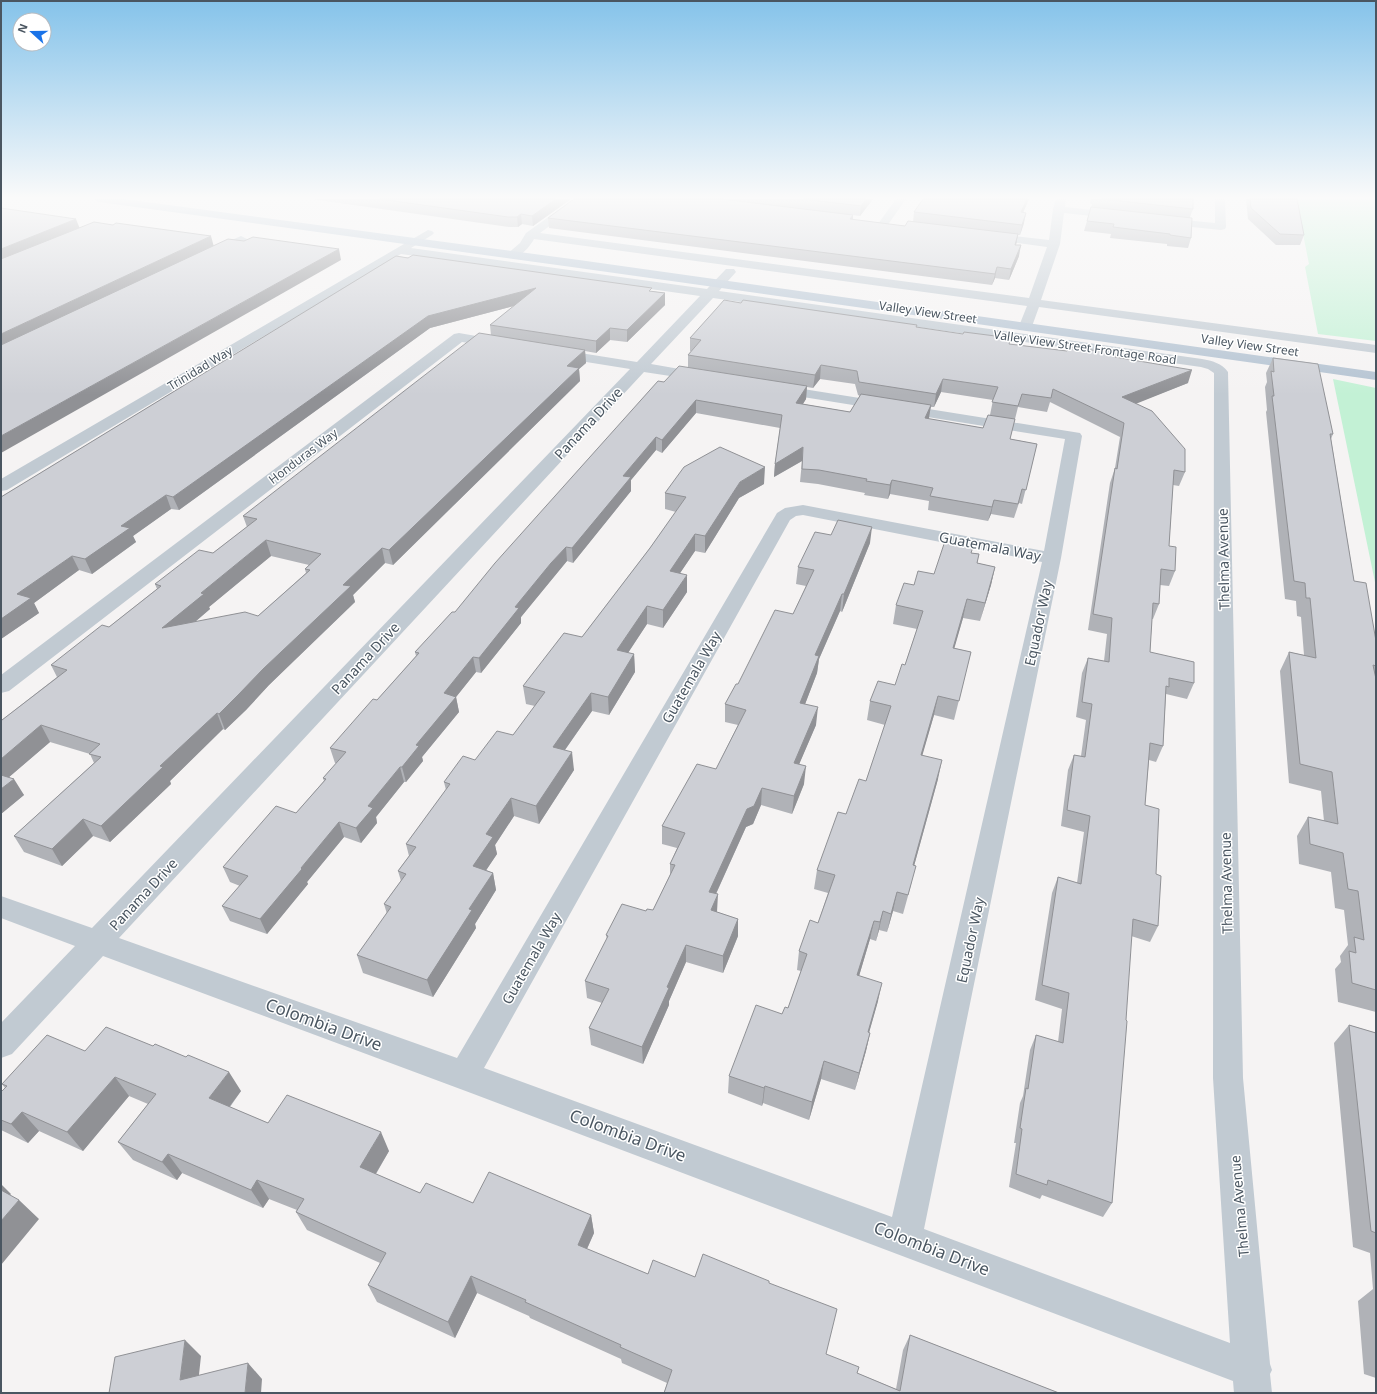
<svg xmlns="http://www.w3.org/2000/svg" width="1377" height="1394" font-family="'Noto Sans',sans-serif">
<style>
.green{fill:#c3f1d5}
.lines{fill:none;stroke-linecap:round;stroke-linejoin:round}
.minor{fill:#c1cad2;fill-rule:evenodd}
.major{fill:#b3c2d1;fill-rule:evenodd}
.wall{fill:#b0b2b7;fill-rule:evenodd}
.shaded-wall{fill:#909195}
.building{fill:#cdcfd5;stroke:#909195;fill-rule:evenodd}
.labels{text-anchor:middle;dominant-baseline:central;stroke-width:3;stroke-linejoin:round;paint-order:stroke}
.far-street-label{font-size:12px;fill:#4a5661;stroke:#fff}
.street-label{font-size:14px;fill:#4a5661;stroke:#fff}
.near-street-label{font-size:17px;fill:#4a5661;stroke:#fff}
</style>
<rect width="100%" height="100%" fill="#f5f3f3"/>
<path class="green" d="M1296 199H1376V341L1318 334 1305 267 1309 264Z
M1333 379 1376 388V587Z"/>
<g class="lines">
<path class="minor" d="M574 199H586L540 233 1029 298 1047 247 987 239 981 236 987 233 1049 240 1053 209 1056 199H1066L1065 207 1119 213 1124 216 1119 219 1064 213 1060 244 1041 300 1376 345V353L1039 307 1031 329H1021L1019 326 1027 306 534 239C529 248 519 260 508 257L506 255 520 243 526 233Z
M896 199H906L887 226H879L878 224Z
M1215 199H1225L1226 227 1225 229 1221 230 1163 224 1158 221 1163 218 1215 223Z
M428 230 432 231 434 233 432 235 411 248 707 289 726 269H734L736 272 719 291 1202 359C1212 361 1222 363 1228 372L1243 1078 1270 1364 1272 1370 1270 1374 1272 1393H1234L1233 1381 471 1093 103 956 12 1054 1 1058V1023L75 946 1 918V896L92 928 630 369 555 357 550 356 548 353 550 350 555 349 637 362 700 296 401 254 7 490 1 491V479ZM713 298 1201 367 1208 369 1214 373 1213 1078 1230 1343 924 1229 1061 558 1082 436 1080 433 778 385 773 386 771 389 773 392 778 393 1065 439 1044 551 803 505 785 508 777 513 457 1058 119 938 644 372 703 381 708 380 710 377 708 374 651 364ZM803 515 1042 562 892 1217 484 1068 790 520 796 516Z
M241 236 247 239 245 241 215 255H207L205 253 207 251Z
M459 333 499 340 504 341 506 344 504 347 499 348 462 342 9 691 1 693V675L454 334Z"/>
<path class="major" d="M94 199H124L579 260 1376 372V380L579 268 99 202Z"/>
</g>
<path class="wall" d="M311 199H571L533 226 522 224 518 227H509Z
M574 199H873L860 216 853 215V220L905 226 913 222 914 212 1029 199 1023 212 1024 223 1020 235H1018L1016 245 1019 256 1009 280 995 278 992 285 549 228 548 218Z
M1091 199H1193V209L1190 217 1191 238 1188 248 1167 246V244L1110 238 1111 234 1084 231 1092 204 1090 203Z
M1246 199H1297L1304 235 1300 245H1276L1248 219Z
M396 256 665 293V305L627 342 610 340 596 353 585 351 586 363 579 369 580 381 393 565 385 563 353 595 355 602 269 685 246 710 225 730 223 729 170 781 171 784 110 842 93 836 62 866 24 852 14 836 94 763 90 754 50 742 9 777 24 795 1 814V720H2L57 677 51 665 109 627 157 589 155 584 213 553 247 527 243 516 491 335 490 325 514 306 430 328 179 510 171 509 133 536 136 542 92 574 79 570 34 603 39 613 1 639V497ZM271 556 309 565 305 569 306 573 258 616 195 622 210 609 209 607Z
M917 328 1010 344 1067 351 1115 357 1188 383 1136 403 1185 472 1179 486 1173 485 1169 546 1175 571 1169 586 1160 585 1159 604 1153 619H1152L1150 652 1194 683 1187 699 1166 694 1163 746 1156 762 1149 760 1145 805 1156 874 1158 926 1150 942 1131 936 1112 1203 1103 1217 1042 1195 1040 1199 1009 1187 1016 1143H1014L1020 1103 1023 1096 1030 1050 1036 1035 1058 1042 1062 1009 1035 1000 1052 893 1058 877 1077 883 1084 832 1061 826 1068 770 1074 755 1081 756 1086 720 1076 717 1082 673 1088 658 1104 661 1107 634 1088 630 1110 483 1115 468 1120 437 1050 402 1047 412 1018 407 1010 439 1037 444 1022 504 1019 503 1014 518 991 514 988 521 928 510 929 501 890 494 888 499 864 495 865 493 818 484 800 482 802 461 774 477 775 464 780 428 696 413 662 453 656 450 631 480V491L573 563 567 561 553 578 521 617V623L481 673 476 672 456 697 459 712 422 757 423 761 406 782H404L376 817 377 823 361 843 344 837 307 882 308 884 267 934 230 921 222 906 240 886 230 882 223 867 296 813 324 781 323 778 337 763H335L330 748 377 700 416 656 415 652 455 612 664 382 688 367V355L691 351H690V338ZM820 379 855 384 858 395 860 396 850 412 803 404 806 399 807 387 813 388ZM941 392 993 400 990 415 983 428 928 419 931 407H934Z
M1273 358 1333 434 1331 439 1354 581 1376 641V674L1375 675 1376 679V1012L1338 1002 1335 969 1341 962 1340 956 1348 945 1344 910 1335 908 1331 872 1299 864 1297 836 1308 817 1324 821 1321 791 1289 783 1280 671 1289 652 1304 655 1301 617 1297 616 1296 601 1285 599 1266 412 1267 410 1265 387 1267 382 1266 373Z
M764 484 739 498 705 553 695 551 680 573 687 592 663 628 647 624 628 653 634 654 635 672 609 715 592 711 565 750 574 770 539 824 514 816 495 845 497 854 486 870 493 873 496 890 475 924 476 928 433 997 363 973 357 955 387 914 384 904 401 881 398 871 409 856 406 844 446 790 444 782 475 760 513 735 535 706 526 704 523 686 582 637 650 548 676 512 665 509V493Z
M870 543 842 612 840 611 819 659 817 673 805 704 816 725 799 764 804 784 792 814 761 805 753 824 746 827 716 894 717 912 738 919V936L723 973 686 962 669 1001V1005L643 1064 591 1045 589 1028 602 1003 587 998 585 981 607 939 606 935 646 911 653 910 670 875V864L677 848 662 844V826L716 769 738 725 725 722V704L738 684 793 614 806 586 796 584 798 567Z
M972 553 979 554 977 563 995 567 991 585 980 621 963 618 954 648 971 652 954 720 934 715 922 755 938 779 914 866 911 885 903 914 893 911 887 932 879 930 876 941 870 939 859 976 878 1001 869 1033H870L866 1051 855 1090 821 1079 809 1120 763 1103 762 1106 728 1093 729 1076 788 1008 801 971 797 970 799 951 818 923 828 893 814 889 817 870 846 814 866 781 885 725 867 720 870 701 895 685 905 665 917 629 893 624 896 605 914 585Z
M1349 1025 1376 1033V1378L1364 1374 1358 1301 1373 1289 1370 1253 1353 1247 1334 1043Z
M85 1051 241 1091 230 1107 268 1123 389 1151 376 1174 420 1193 473 1203 591 1215 594 1233 587 1249 648 1274 695 1277 769 1283 826 1354 857 1373 896 1389 903 1350 910 1335 1059 1393H664L667 1383 622 1363 621 1359 530 1318 529 1316 477 1293 455 1338 377 1302 368 1285 380 1263 307 1230 296 1212 297 1210 269 1199 263 1208 182 1173 177 1180 133 1160 118 1142 148 1104 129 1096 83 1151 39 1131 28 1143 1 1130V1092L5 1088 2 1084Z"/>
<path class="shaded-wall" d="M556 199H571L533 226 532 216Z
M866 199H873L860 216 861 206Z
M1027 199H1029L1019 222 1021 212Z
M1026 213 1024 223 1020 235 1022 225Z
M521 214 522 224 518 227 517 217Z
M853 215 852 225 850 219Z
M76 219 80 229 1 261V249Z
M1018 234 1016 245H1015Z
M211 236 214 247 1 348V334Z
M1021 245 1019 256 1009 280 1011 269Z
M339 249 341 260 1 453V436Z
M997 267 995 278 992 285 995 274Z
M536 288 537 300 430 328 179 510 173 497 428 316Z
M665 293V305L627 342V330Z
M610 328V340L596 353V341Z
M585 350 586 363 579 369 580 381 393 565 389 550 567 366Z
M821 365 820 379 813 388 815 375Z
M1192 370 1188 383 1118 411 1122 397Z
M943 379 941 392 934 407 936 394Z
M807 386 806 399 795 416 796 403Z
M696 400V413L662 453V440Z
M931 405 929 418 923 431 925 418Z
M656 437V450L631 480V491L573 563 572 548 623 476Z
M803 447 802 461 774 477 775 464Z
M765 467 764 484 739 498 705 553V536L740 482Z
M892 480 890 494 888 499 890 485Z
M166 495 171 509 133 536 136 542 92 574 85 559 121 526Z
M994 500 991 514 988 521Z
M872 527 870 543 842 612 844 594Z
M695 534V551L670 588V571Z
M266 540 271 556 209 607 210 609 169 644 162 628 201 593Z
M566 547 567 561 553 578 521 617V623L481 673 479 658 515 607 551 563Z
M382 548 385 563 353 595 355 602 269 685 246 710 225 730 219 714 343 585Z
M72 556 79 570 34 603 39 613 1 639V619L17 594Z
M995 567 991 585 980 621Z
M687 575V592L663 628V610Z
M842 594 840 611 819 659 817 673 799 720 800 703 815 655Z
M967 599 963 618 949 667 953 648Z
M647 606V624L618 668 617 650Z
M634 654 635 672 609 715 608 697Z
M473 657 476 672 456 697 459 712 422 757 423 761 406 782 402 767 444 693Z
M591 693 592 711 555 764 553 747Z
M938 696 934 715 917 774 921 755Z
M818 707 816 725 792 781 794 763Z
M217 713 223 729 170 781 171 784 110 842 101 826 160 766Z
M41 725 50 742 1 784V759Z
M572 752 574 770 539 824 536 806Z
M942 760 938 779 909 884 913 865Z
M806 766 804 784 792 814 794 796Z
M400 767 404 782 376 817 377 823 361 843 356 828 368 806Z
M14 779 24 795 1 814V789Z
M762 788 761 805 753 824 746 827 709 909V892L747 809Z
M511 798 514 816 495 845 497 854 477 884 473 866 486 834Z
M83 819 93 836 62 866 52 849Z
M339 822 344 837 307 882 308 884 267 934 260 919 301 868Z
M493 873 496 890 475 924 476 928 433 997 427 980 469 909Z
M897 892 893 911 887 932 891 914Z
M718 894 717 912 710 928 711 910Z
M883 911 879 930 876 941 880 922Z
M738 919V936L723 973V956Z
M874 921 870 939 854 993 857 975Z
M686 945V962L669 1001V1005L643 1064 642 1047 667 987Z
M882 983 878 1001 864 1050 868 1032Z
M870 1033 866 1051 855 1090 859 1073Z
M824 1061 821 1079 809 1120 812 1102Z
M229 1072 241 1091 221 1118 209 1098Z
M115 1077 129 1096 83 1151 67 1132Z
M765 1086 763 1103 762 1106 764 1088Z
M22 1112 39 1131 28 1143 11 1124Z
M381 1132 389 1151 369 1185 360 1167Z
M168 1154 182 1173 177 1180 162 1162Z
M257 1180 269 1199 263 1208 251 1190Z
M1 1184 11 1194 5 1201 1 1198Z
M19 1200 39 1219 1 1265V1221Z
M591 1215 594 1233 581 1262 578 1245Z
M471 1276 477 1293 455 1338 448 1322Z
M185 1340 201 1356 197 1393 180 1380Z
M248 1363 262 1379 261 1393H245Z"/>
<path class="building" d="M380 199H556L532 216 521 214 517 217H508Z
M574 199H721L853 215 850 219 905 226 908 221 1018 234 1015 245H1021L1011 269 997 267 995 274 548 218Z
M803 199H866L861 206Z
M923 199H1027L1021 212 1026 213 1022 225 914 212Z
M1102 199H1193V209Z
M1250 199H1297L1304 235 1280 234 1251 208Z
M1091 207 1192 218 1191 238 1170 235V234L1113 227 1114 224 1087 221Z
M1 208 76 219 1 249Z
M94 222 113 225 116 223 211 236 1 334V259Z
M253 237 339 249 1 436V345L228 239 244 241Z
M413 255 652 288 649 291 665 293 627 330 610 328 596 341 490 325 536 288 428 316 173 497 166 495 121 526 130 528 85 559 72 556 17 594 31 598 1 619V497L396 256 408 258Z
M724 300 741 303 743 300 917 325 916 327 963 334 964 332 1011 338 1009 344 1067 351 1068 347 1115 353V357L1192 370 1122 397 1152 411 1185 449V472L1174 470 1169 546 1176 547 1175 571 1161 569 1159 604 1153 603 1150 652 1194 662V683L1169 678V687L1166 686 1163 746 1150 743 1145 805 1159 809 1156 874 1161 876 1158 926 1133 919 1126 1020 1127 1021 1112 1203 1048 1180 1047 1185 1016 1174 1022 1129 1020 1128 1026 1088 1028 1089 1036 1035 1063 1043 1069 993 1042 985 1058 877 1081 884 1090 816 1067 810 1074 755 1085 757 1092 704 1082 702 1088 658 1109 662 1112 618 1093 614 1115 468 1117 469 1124 423 1053 389 1051 398 1022 394 1018 406 992 402 998 387 943 379 936 394 859 382 857 371 821 365 815 375 688 355 701 340 690 338 717 308Z
M479 333 585 350 567 366 579 368 389 550 382 548 343 585 351 586 263 669 239 694 219 714 217 713 160 766 163 767 101 826 83 819 52 849 14 836 101 757 89 754 100 744 41 725 1 759V720H2L67 670 51 665 102 625 109 627 161 586 155 584 199 550 213 553 257 519 243 516ZM266 540 321 554 305 569 310 570 258 616 245 612 162 628 204 594 201 593Z
M1273 358 1318 364 1333 434H1330L1354 581 1366 583 1376 641V666L1373 665 1376 679V990L1352 983 1349 951 1356 953 1354 937 1364 940 1358 891 1348 889 1343 853 1310 844 1308 817 1338 824 1332 772 1300 764 1289 652 1316 658 1310 598H1306L1305 583 1294 581 1272 396H1274L1271 371 1274 372Z
M679 366 807 386 796 403 850 412 861 394 931 405 925 418 983 428 988 415 1015 419 1010 439 1037 444 1026 490 1022 489 1018 504 994 500 992 507 930 496 933 488 892 480 890 485 866 481 867 479 819 470 802 469 803 447 775 464 782 415 696 400 662 440 656 437 623 476 631 477 572 548 566 547 551 563 515 607 519 608 479 658 473 657 444 693 456 697 416 745 419 746 402 767H400L368 806 373 808 356 828 339 822 301 868 302 869 260 919 222 906 248 876 223 867 276 806 296 813 326 779 323 778 346 752 330 748 373 699 377 700 419 653 415 652 452 612H455L495 563 658 381 664 382Z
M720 447 765 467 740 482 705 536 695 534 670 571 687 575 663 610 647 606 617 650 634 654 608 697 591 693 553 747 572 752 536 806 511 798 486 834 493 837 473 866 493 873 469 909 472 910 427 980 357 955 391 907 384 904 406 874 398 871 416 847 406 844 450 784 444 782 463 756 475 760 497 731 513 735 545 692 523 686 564 633 582 637 650 548 686 497 665 493 684 467Z
M838 520 872 527 844 594H842L815 655 819 656 800 703 818 707 794 763 806 766 794 796 762 788 754 806 747 809 709 892 718 894 711 910 738 919 723 956 686 945 667 987 669 988 642 1047 589 1028 609 989 585 981 608 936 606 935 622 904 646 911 647 909 653 910 675 865 670 864 685 833 662 826 697 764 716 769 746 710 725 704 736 684H738L775 610 793 614 814 570 798 567 815 532 831 535Z
M945 541 973 547 971 553 979 554 977 563 995 567 985 603 967 599 953 648 971 652 959 701 938 696 921 755 942 760 913 865 916 866 908 895 897 892 891 914 883 911 880 922 874 921 857 975 882 983 868 1032 870 1033 859 1073 824 1061 812 1102 765 1086 764 1088 729 1076 756 1005 782 1014 785 1007 788 1008 807 954 799 951 810 920 818 923 835 875 817 870 838 812 846 814 859 779 866 781 891 706 870 701 878 681 895 685 902 664 905 665 923 611 896 605 904 583 914 585 918 571 934 574Z
M1 775 14 779 1 789Z
M1349 1025 1376 1033V1233L1371 1231Z
M106 1027 153 1046 155 1044 186 1057 188 1055 229 1072 209 1098 268 1123 287 1095 381 1132 360 1167 420 1193 426 1183 473 1203 489 1172 591 1215 578 1245 648 1274 653 1260 695 1277 703 1254 769 1281V1283L837 1309 826 1354 859 1367 857 1373 900 1391 910 1335 1059 1393H664L672 1370 620 1347 621 1345 525 1302 526 1300 471 1276 448 1322 368 1285 386 1253 296 1212 304 1199 257 1180 251 1190 168 1154 162 1162 118 1142 156 1094 115 1077 67 1132 22 1112 11 1124 1 1120V1092L7 1086 2 1084 47 1035 85 1051Z
M1 1190 19 1200 1 1221Z
M185 1340 180 1380 248 1363 245 1393H109L115 1357Z"/>
<linearGradient id="sky" x2="0" y2="1"><stop stop-color="#85c3ea"/><stop offset="0.5" stop-color="#fafafa"/><stop offset="1" stop-color="#fafafa" stop-opacity="0"/></linearGradient>
<rect width="1377" height="395" fill="url(#sky)"/>
<g class="labels">
<g class="far-street-label">
<text transform="translate(928 312) rotate(8)">Valley View Street</text>
<text transform="translate(1250 345) rotate(8)">Valley View Street</text>
<text transform="translate(1085 347) rotate(8)">Valley View Street Frontage Road</text>
<text transform="translate(200 368) rotate(-31)">Trinidad Way</text>
<text transform="translate(303 456) rotate(-37)">Honduras Way</text>
</g>
<g class="street-label">
<text transform="translate(588 423) rotate(-47)">Panama Drive</text>
<text transform="translate(990 546) rotate(11)">Guatemala Way</text>
<text transform="translate(1223 559) rotate(-91)">Thelma Avenue</text>
<text transform="translate(1038 623) rotate(-78)">Equador Way</text>
<text transform="translate(365 658) rotate(-47)">Panama Drive</text>
<text transform="translate(691 677) rotate(-60)">Guatemala Way</text>
<text transform="translate(1226 883) rotate(-91)">Thelma Avenue</text>
<text transform="translate(143 894) rotate(-47)">Panama Drive</text>
<text transform="translate(970 940) rotate(-78)">Equador Way</text>
<text transform="translate(531 958) rotate(-60)">Guatemala Way</text>
<text transform="translate(1239 1206) rotate(-95)">Thelma Avenue</text>
</g>
<g class="near-street-label">
<text transform="translate(324 1024) rotate(20)">Colombia Drive</text>
<text transform="translate(628 1135) rotate(20)">Colombia Drive</text>
<text transform="translate(932 1248) rotate(21)">Colombia Drive</text>
</g>
</g>
<rect width="1377" height="1394" fill="none" stroke="#4a5661" stroke-width="4"/>
<g transform="translate(32 32) rotate(291)"><circle r="19" fill="#ffffff" stroke="#b7bbc0"/>
<path d="M0-3L7 15L0 10L-7 15Z" fill="#1a73e8"/>
<text y="-6" font-size="11" font-weight="bold" text-anchor="middle" fill="#4a5661">N</text>
</g>
</svg>
